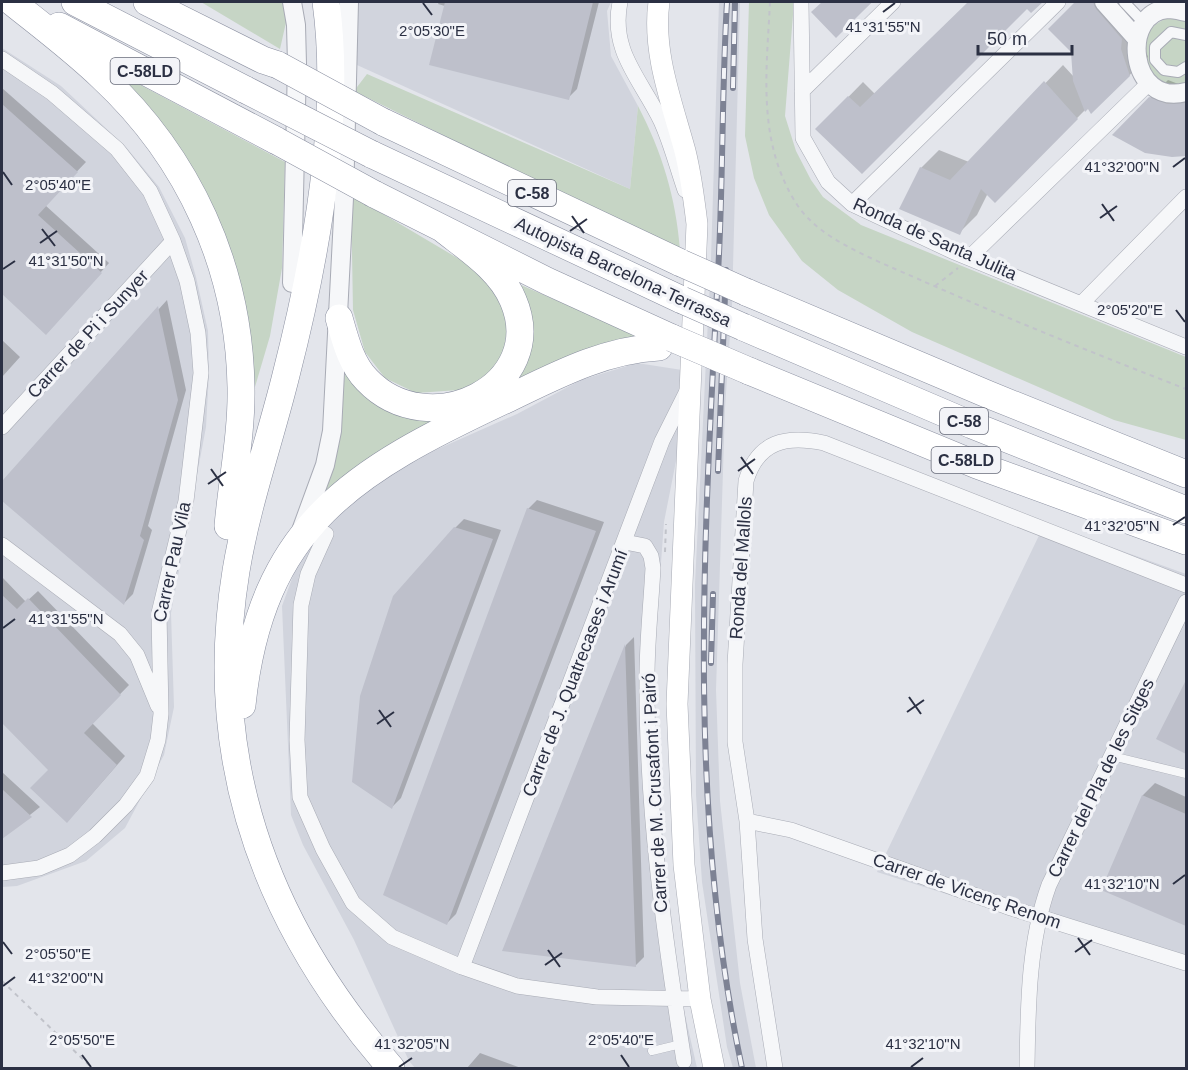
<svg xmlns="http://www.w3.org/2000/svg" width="1188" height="1070" font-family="Arial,sans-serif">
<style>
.built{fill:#d1d4dd}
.green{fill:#c6d5c5}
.shadow{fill:#0003}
.building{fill:#bec0cb}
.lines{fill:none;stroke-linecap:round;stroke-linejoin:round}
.service-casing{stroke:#a8abb5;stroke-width:9}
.pedestrian-casing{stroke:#a8abb5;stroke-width:12}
.minor-casing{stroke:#a8abb5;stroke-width:16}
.tertiary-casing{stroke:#a8abb5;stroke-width:20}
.secondary-casing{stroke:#a8abb5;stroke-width:22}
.motorway-casing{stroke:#8b90a1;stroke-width:28}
.path{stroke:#c1c3ca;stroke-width:2;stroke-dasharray:4.5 4.5;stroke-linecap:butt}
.service{stroke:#f6f7f9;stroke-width:8}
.pedestrian{stroke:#f6f7f9;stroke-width:10}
.minor{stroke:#f6f7f9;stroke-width:15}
.tertiary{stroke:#f6f7f9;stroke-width:18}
.secondary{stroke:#fff;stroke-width:21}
.motorway{stroke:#fff;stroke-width:27}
.rail-casing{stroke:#7d8294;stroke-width:6}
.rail{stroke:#f3f4f8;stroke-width:4;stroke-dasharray:11;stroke-linecap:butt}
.motorway-bridge-casing{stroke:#8b90a1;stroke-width:28;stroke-linecap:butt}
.motorway-bridge{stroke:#fff;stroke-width:27}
.ticks{fill:none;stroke:#2b3043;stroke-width:2}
.labels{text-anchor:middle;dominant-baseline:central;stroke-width:6;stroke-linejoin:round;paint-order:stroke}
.shield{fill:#f3f4f8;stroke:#676b79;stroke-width:1.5}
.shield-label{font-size:16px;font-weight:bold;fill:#2b3043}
.street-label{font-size:18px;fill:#2b3043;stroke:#f3f4f8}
.ticks-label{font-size:15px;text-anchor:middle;fill:#2b3043;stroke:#f3f4f8;stroke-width:6;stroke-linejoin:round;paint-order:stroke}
</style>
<rect width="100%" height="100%" fill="#e3e5eb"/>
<path class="built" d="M357 2H611L607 11 611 56 638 106 630 189 357 65Z
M719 2H740L732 305 725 408 716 690 720 801 740 983 756 1068H733L727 1047 702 882 696 795 695 584 711 259Z
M2 48 61 86 126 147 159 187 185 238 196 277 208 331 209 373 206 427 171 613 174 707 164 755 125 828 86 861 17 886 2 887Z
M637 363 682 370 678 451 664 522 652 684 662 830 677 979 697 1068H415L409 1061 354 940 303 845 291 815 282 606 302 551 343 503 395 468 517 414 581 380Z
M1045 523 1186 574V970L877 872Z"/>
<path class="green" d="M201 2H285L287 18 280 49Z
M749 2H794L785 116 796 151 811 180 823 197 861 225 1186 357V440L1114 420 912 332 838 290 802 261 769 215 754 178 745 136Z
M1167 18H1186V86L1169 87 1148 74C1144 46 1137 32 1167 18Z
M101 64 285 162 282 268 270 336 252 397 241 283 218 218Z
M367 74 630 189 638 106C662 152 676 198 680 250L635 230 354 91Z
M351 195 481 272 504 296 508 320 503 357 489 377 459 390 416 393 385 378 365 352 353 310Z
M514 282 643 338 498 395Z
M345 372 442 421 324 498 336 458Z"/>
<path class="shadow" d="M439 2H599L577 89 568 98 445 6 438 4Z
M824 2H872L836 36 813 12Z
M969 2H1041L1031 11 1027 7 862 172 817 129 863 82 875 94Z
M1077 2H1124L1139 20 1138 30 1148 57 1092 112 1088 107 995 201 988 193 977 215 959 233 921 168 939 150 969 162 1063 65 1074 77 1072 52 1050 29Z
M1168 80 1186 87V154L1172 156 1150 98Z
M2 88 86 162 45 205 109 263 46 333 2 293Z
M167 300 186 390 148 526 152 530 133 594 124 603 2 499V483Z
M2 340 20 357 2 377Z
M537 500 604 522 456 914 447 923 528 509Z
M464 519 501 530 401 798 392 807 455 528Z
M2 577 26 602 38 591 129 685 92 723 125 756 76 812 50 770 2 719Z
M634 637 644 957 635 966 504 949 626 645Z
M1186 683V752L1158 738Z
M2 772 40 807 2 837Z
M1155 783 1186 797V925L1103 889 1143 795Z
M480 1053 521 1068H467Z"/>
<path class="building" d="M445 2H593L569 100 429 65Z
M822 2H872L836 38 811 12Z
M968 2H1043L1031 13 1027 9 862 174 815 129 848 96 860 107Z
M1075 2H1093L1096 9 1122 39 1121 49 1130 76 1091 114 1088 109 1085 112 1073 81 1071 52 1048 29Z
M1044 81 1078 119 995 203 981 189 960 235 899 209 920 167 950 180Z
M1149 97 1167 104 1186 103V156L1172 157 1145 153 1112 135Z
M2 104 78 172 38 215 102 273 46 335 2 294Z
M158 306 178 400 140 536 144 540 124 605 2 501V481Z
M527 508 596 531 447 925 383 895Z
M454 527 493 539 392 809 352 782 360 696 393 596Z
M2 595 17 609 28 598 121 695 84 733 117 765 67 823 30 788 48 770 2 723Z
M625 644 636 967 502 951Z
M1186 680V754L1156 739Z
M2 789 32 817 2 839Z
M1142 795 1186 814V926L1101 890Z"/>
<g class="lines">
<defs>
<path id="service" d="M1112 756 1186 774
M652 1051 681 1044"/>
<path id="pedestrian" d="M1124 2 1144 23
M1186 35 1171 32 1155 47V60L1164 70 1178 72 1186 67"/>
<path id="minor" d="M620 2C610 52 641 79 661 121 671 143 677 167 685 190
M801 2 803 138 828 182 852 204 952 251 1186 347
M2 59 52 93 117 149 150 191 173 241 187 281 198 333 201 373 186 501 159 613 161 714 158 740 147 776 126 805 95 836 70 855 39 868 2 873
M802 91 893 2
M852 204 1058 2
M969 258 1149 83
M1082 303 1186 197
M2 427 173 241
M326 534 308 574 301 605 297 740 300 797 323 849 353 903 392 937 462 967 517 986 597 997 700 999
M625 542 645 546 651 556 653 568C651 605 647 641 647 677 646 806 664 934 684 1061
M2 545 120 634 137 655 158 706
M747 821 791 830 1008 907 1186 963
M462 967 662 441 688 389
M775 1068 755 939 747 821 735 742V664L746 481C758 441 786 435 824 443L1186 585
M1027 1068C1028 1008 1028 943 1049 885L1186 602"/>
<path id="tertiary" d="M1104 2 1137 39
M1186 12C1181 11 1174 9 1168 9 1120 12 1128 107 1186 92
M292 283 297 64 296 25 292 2
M302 528 325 465 332 431 344 198 349 2"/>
<path id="secondary" d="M659 2C652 52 672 103 685 151 691 175 694 199 697 224L677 704 684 865 700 999 714 1068"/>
<path id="motorway" d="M12 2C42 26 74 50 102 77 189 158 239 267 241 387 242 433 232 480 228 526
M75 2 246 90
M147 2 263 60 278 65
M326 2C342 118 315 262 286 375 270 440 247 504 236 571 205 761 267 926 391 1068
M59 26 277 141
M383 122 681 263
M371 154 682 300
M374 194 547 281 672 338
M746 292 987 394 1186 474
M339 318C345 339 351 364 367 380 429 445 550 386 513 300 500 269 468 249 443 229
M743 327 972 425 1186 510
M749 371 977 465 1186 541
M242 705C261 524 354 471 505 400 555 376 603 350 659 347"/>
</defs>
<use href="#service" class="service-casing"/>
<use href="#pedestrian" class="pedestrian-casing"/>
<use href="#minor" class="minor-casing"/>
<use href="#tertiary" class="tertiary-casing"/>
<use href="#secondary" class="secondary-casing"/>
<use href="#motorway" class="motorway-casing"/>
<path class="path" d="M770 2C767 65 758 130 788 189 793 199 801 212 809 219 833 245 892 267 925 282 1011 320 1098 355 1186 389
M935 286 958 268
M665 552 666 524
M2 981 92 1068"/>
<use href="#service" class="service"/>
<use href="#pedestrian" class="pedestrian"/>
<use href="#minor" class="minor"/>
<use href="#tertiary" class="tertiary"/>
<use href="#secondary" class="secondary"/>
<use href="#motorway" class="motorway"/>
<defs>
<path id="rail" d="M727 2C722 86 723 170 719 254 705 526 685 800 742 1068
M733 88 735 2
M718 471 726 270
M711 663 713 594"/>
</defs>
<use href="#rail" class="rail-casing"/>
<use href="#rail" class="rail"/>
<defs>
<path id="motorway-bridge" d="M278 65 383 122
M246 90 371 154
M277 141 374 194
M681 263 746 292
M682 300 743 327
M672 338 749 371"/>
</defs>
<use href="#motorway-bridge" class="motorway-bridge-casing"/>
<use href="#motorway-bridge" class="motorway-bridge"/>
</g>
<path class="ticks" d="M423 3 432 15M883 12 895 3M1173 167 1185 158M3 172 12 185M1102 204 1114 221M572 216 584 233M1100 218 1117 206M42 229 55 246M570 231 587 219M40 243 57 231M3 269 15 261M1176 310 1185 322M741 457 753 474M211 469 223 486M738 471 755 459M208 484 226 472M1173 525 1185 517M3 628 15 619M909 697 921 714M379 710 391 727M907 712 924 700M377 724 394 712M1173 884 1185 875M1078 938 1090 955M3 942 12 954M548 950 560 967M1075 952 1092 940M545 965 562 953M3 986 15 977M82 1055 91 1067M621 1055 629 1067M399 1067 412 1058M911 1067 923 1058"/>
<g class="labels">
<g class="shield">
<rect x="110.5" y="58" width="69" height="26" rx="4.5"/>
<rect x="508" y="180" width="48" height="26" rx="4.5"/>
<rect x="940" y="408" width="48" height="26" rx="4.5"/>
<rect x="931.5" y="447" width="69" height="26" rx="4.5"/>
</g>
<g class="shield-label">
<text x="145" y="71">C-58LD</text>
<text x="532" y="193">C-58</text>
<text x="964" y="421">C-58</text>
<text x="966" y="460">C-58LD</text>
</g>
<g class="street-label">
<text transform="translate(935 239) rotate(24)">Ronda de Santa Julita</text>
<text transform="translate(623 272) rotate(25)">Autopista Barcelona-Terrassa</text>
<text transform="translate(88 334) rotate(-47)">Carrer de Pi i Sunyer</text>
<text transform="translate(172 562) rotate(-78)">Carrer Pau Vila</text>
<text transform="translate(741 568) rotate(-86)">Ronda del Mallols</text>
<text transform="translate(575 673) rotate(-69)">Carrer de J. Quatrecases i Arumí</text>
<text transform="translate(1101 778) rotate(-64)">Carrer del Pla de les Sitges</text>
<text transform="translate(655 793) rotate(-93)">Carrer de M. Crusafont i Pairó</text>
<text transform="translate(967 891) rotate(19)">Carrer de Vicenç Renom</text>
</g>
</g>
<g class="ticks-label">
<text x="883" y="32">41°31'55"N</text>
<text x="432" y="36">2°05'30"E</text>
<text x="1122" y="172">41°32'00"N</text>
<text x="58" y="190">2°05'40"E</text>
<text x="66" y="266">41°31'50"N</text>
<text x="1130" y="315">2°05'20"E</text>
<text x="1122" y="531">41°32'05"N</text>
<text x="66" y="624">41°31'55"N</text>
<text x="1122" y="889">41°32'10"N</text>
<text x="58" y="959">2°05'50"E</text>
<text x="66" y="983">41°32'00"N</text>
<text x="82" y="1045">2°05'50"E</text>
<text x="621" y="1045">2°05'40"E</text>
<text x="412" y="1049">41°32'05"N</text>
<text x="923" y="1049">41°32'10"N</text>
</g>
<rect width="1188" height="1070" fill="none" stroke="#2b3043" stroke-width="6"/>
<path d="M978 45v9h94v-9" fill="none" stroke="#2b3043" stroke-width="3"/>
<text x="987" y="45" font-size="18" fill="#2b3043" stroke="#f3f4f8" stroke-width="4.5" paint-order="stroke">50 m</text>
</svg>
